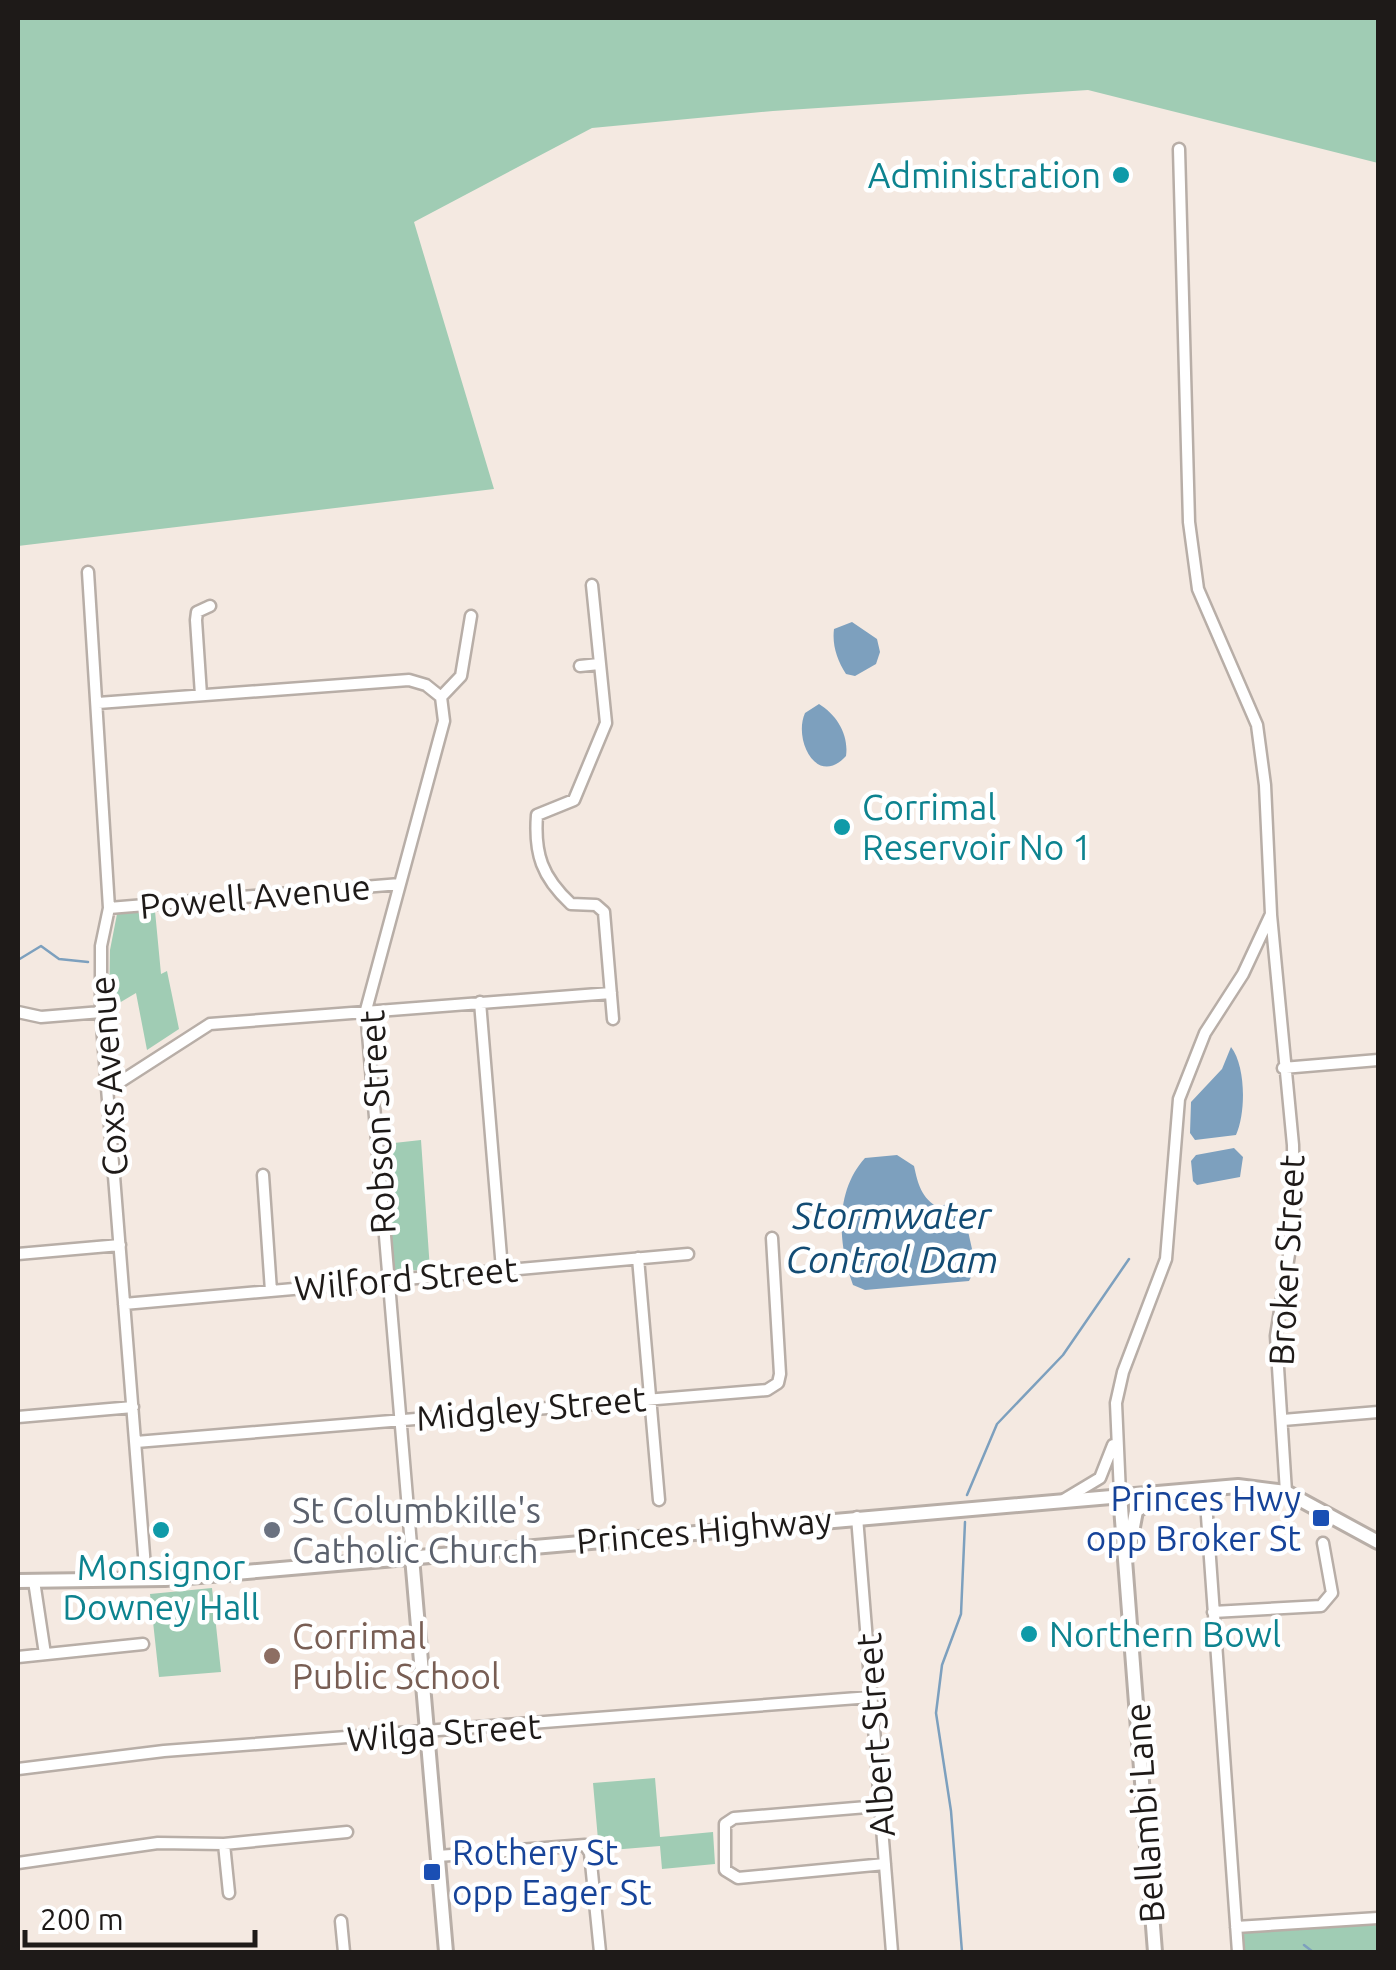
<svg xmlns="http://www.w3.org/2000/svg" width="1396" height="1970" font-family="Ubuntu,sans-serif">
<style>
.green{fill:#a0ccb4}
.water{fill:#7da0be}
.lines{fill:none;stroke-linecap:round;stroke-linejoin:round}
.stream{stroke:#7da0be;stroke-width:2.5}
.minor-casing{stroke:#b8aea7;stroke-width:15}
.major-casing{stroke:#b8aea7;stroke-width:18}
.minor{stroke:#fff;stroke-width:10}
.major{stroke:#fff;stroke-width:12}
.culture-dot{fill:#0f9aa8;stroke:#fff;stroke-width:4}
.transit-dot{fill:#1a4fb4;stroke:#fff;stroke-width:4}
.worship-dot{fill:#6b7280;stroke:#fff;stroke-width:4}
.education-dot{fill:#8d6e63;stroke:#fff;stroke-width:4}
.labels{text-anchor:middle;dominant-baseline:central;stroke-width:9;stroke-linejoin:round;paint-order:stroke}
.culture-label{font-size:35px;fill:#0d838f;stroke:#fff;text-anchor:start}
.street-label{font-size:35px;fill:#1e1a18;stroke:#fff}
.transit-label{font-size:35px;fill:#164399;stroke:#fff;text-anchor:end}
.worship-label{font-size:35px;fill:#5b616d;stroke:#fff;text-anchor:start}
.education-label{font-size:35px;fill:#785e54;stroke:#fff;text-anchor:start}
.water-label{font-size:38px;font-style:italic;fill:#134c74;stroke:#fff}
</style>
<rect width="100%" height="100%" fill="#f4e9e1"/>
<path class="green" d="M18 18H1378V163L1088 90 773 111 592 128 414 222 494 489 18 546Z
M155 911 161 974 167 971 179 1029 147 1050 136 993 109 1009 110 950 117 914Z
M421 1140 430 1270 393 1271 385 1144Z
M212 1588 221 1672 159 1677 150 1594Z
M655 1778 660 1837 713 1832 715 1864 662 1869 660 1846 599 1851 593 1783Z
M1378 1921V1952H1240L1242 1932Z"/>
<path class="water" d="M852 622 877 639 880 652 876 664 855 676 846 674C837 660 832 645 834 629Z
M819 704C837 715 849 735 846 756 817 788 793 740 805 713Z
M1231 1047C1246 1066 1246 1113 1236 1135L1195 1140 1190 1133 1191 1102 1222 1069Z
M1234 1148 1243 1157 1240 1177 1197 1185 1193 1181 1191 1161 1196 1155Z
M897 1155 914 1166C918 1184 921 1198 939 1208L946 1204 964 1226 973 1224 968 1231 976 1267 969 1281 865 1290 853 1285C838 1245 834 1192 865 1158Z"/>
<g class="lines">
<path class="stream" d="M18 960 41 946 59 959 88 962
M967 1495 997 1424 1063 1355 1129 1259
M1304 1945 1313 1952
M962 1952 951 1811 936 1713 942 1665 961 1614 965 1522"/>
<defs>
<path id="minor" d="M88 572 109 908 101 946V1012L146 1580
M592 585 606 723 574 800 537 815C534 854 542 877 571 904L596 905 604 912 613 1019
M580 666 599 664
M201 695 196 620 197 612 210 606
M441 697 461 676 471 616
M98 703 409 680 426 685 441 697
M109 908 400 884
M1271 915 1293 1145 1294 1223 1276 1336 1286 1492
M480 1002 502 1269
M18 1012 41 1017 101 1012
M1283 1068 1378 1060
M109 1089 210 1024 611 993
M263 1175 271 1291
M18 1254 120 1245
M638 1258 659 1500
M124 1304 688 1254
M18 1417 133 1407
M1283 1420 1378 1412
M136 1442 767 1390 778 1383 780 1374 772 1238
M1205 1488 1238 1952
M1120 1494 1116 1403 1123 1372 1166 1259 1179 1099 1205 1033 1243 974 1271 914 1265 785 1257 725 1198 589 1189 522 1179 149
M1065 1499 1100 1478 1113 1445
M857 1517 892 1952
M412 1557 366 1010 444 721 441 697
M34 1581 45 1654
M1213 1612 1321 1606 1332 1593 1323 1543
M18 1657 143 1644
M18 1769 164 1751 871 1697
M879 1806 734 1818 725 1824V1870L738 1878 885 1864
M224 1844 347 1832
M438 1856 585 1845 590 1853 600 1952
M18 1863 158 1843 224 1844 229 1893
M341 1921 344 1952
M1236 1927 1378 1918"/>
<path id="major" d="M1120 1494 1155 1952
M1130 1543 1136 1511 1162 1494
M412 1557 446 1952
M18 1581 165 1579 1238 1486 1286 1492 1378 1542"/>
</defs>
<use href="#minor" class="minor-casing"/>
<use href="#major" class="major-casing"/>
<use href="#minor" class="minor"/>
<use href="#major" class="major"/>
</g>
<g class="culture-dot">
<circle cx="1121" cy="175" r="10"/>
<circle cx="842" cy="827" r="10"/>
<circle cx="161" cy="1530" r="10"/>
<circle cx="1029" cy="1634" r="10"/>
</g>
<g class="transit-dot">
<rect x="1311" y="1508" width="20" height="20" rx="5"/>
<rect x="422" y="1862" width="20" height="20" rx="5"/>
</g>
<circle class="worship-dot" cx="272" cy="1530" r="10"/>
<circle class="education-dot" cx="272" cy="1656" r="10"/>
<g class="labels">
<g class="culture-label">
<text x="1101" y="175" text-anchor="end">Administration</text>
<text x="862" y="807">Corrimal<tspan x="862" dy="40">Reservoir No 1</tspan></text>
<text x="161" y="1567" text-anchor="middle">Monsignor<tspan x="161" dy="40">Downey Hall</tspan></text>
<text x="1049" y="1634">Northern Bowl</text>
</g>
<g class="street-label">
<text transform="translate(255 896) rotate(-5)">Powell Avenue</text>
<text transform="translate(108 1076) rotate(-94)">Coxs Avenue</text>
<text transform="translate(377 1122) rotate(-93)">Robson Street</text>
<text transform="translate(1286 1260) rotate(-87)">Broker Street</text>
<text transform="translate(406 1278) rotate(-5)">Wilford Street</text>
<text transform="translate(531 1408) rotate(-5)">Midgley Street</text>
<text transform="translate(704 1530) rotate(-5)">Princes Highway</text>
<text transform="translate(444 1732) rotate(-4)">Wilga Street</text>
<text transform="translate(875 1735) rotate(-94)">Albert Street</text>
<text transform="translate(1144 1813) rotate(-94)">Bellambi Lane</text>
</g>
<g class="transit-label">
<text x="1301" y="1498">Princes Hwy<tspan x="1301" dy="40">opp Broker St</tspan></text>
<text x="452" y="1852" text-anchor="start">Rothery St<tspan x="452" dy="40">opp Eager St</tspan></text>
</g>
<g class="worship-label">
<text x="292" y="1510">St Columbkille's<tspan x="292" dy="40">Catholic Church</tspan></text>
</g>
<g class="education-label">
<text x="292" y="1636">Corrimal<tspan x="292" dy="40">Public School</tspan></text>
</g>
<g class="water-label">
<text x="892" y="1215">Stormwater<tspan x="892" dy="44">Control Dam</tspan></text>
</g>
</g>
<rect width="1396" height="1970" fill="none" stroke="#1e1a18" stroke-width="40"/>
<path d="M25 1930v15h230v-15" fill="none" stroke="#1e1a18" stroke-width="5"/>
<text x="40" y="1930" font-size="30" fill="#1e1a18" stroke="#ffffff" stroke-width="8" paint-order="stroke">200 m</text>
</svg>
